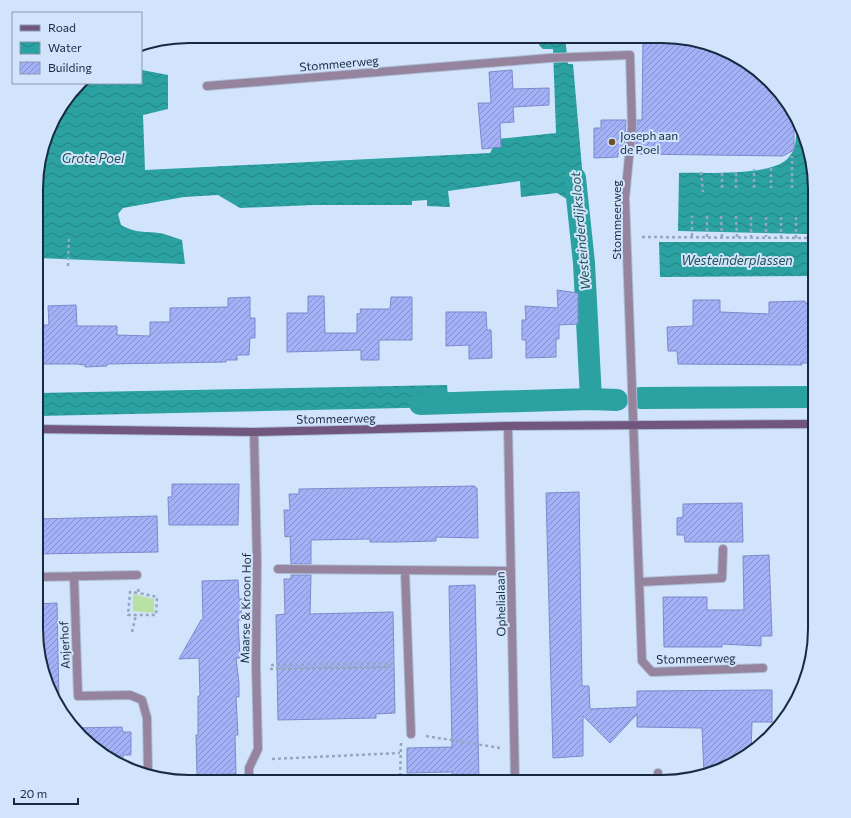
<svg xmlns="http://www.w3.org/2000/svg" width="851" height="818" font-family="Commissioner,sans-serif">
<style>
.green{fill:#b8e1a3}
.water{fill:url(#water-waves)}
.lines{fill:none;stroke-linecap:round;stroke-linejoin:round}
.canal{stroke:#2ba1a1;stroke-width:22}
.building{fill:url(#building-hatch);stroke:#7d89ca}
.service-casing{stroke:#acbfd7;stroke-width:10}
.pedestrian-casing{stroke:#acbfd7;stroke-width:10}
.minor-casing{stroke:#acbfd7;stroke-width:10}
.tertiary-casing{stroke:#acbfd7;stroke-width:10}
.secondary-casing{stroke:#acbfd7;stroke-width:10}
.path{stroke:#95a7bf;stroke-width:2.5;stroke-dasharray:3 3;stroke-linecap:butt}
.service{stroke:#96849e;stroke-width:8}
.pedestrian{stroke:#96849e;stroke-width:8}
.minor{stroke:#96849e;stroke-width:8}
.tertiary{stroke:#96849e;stroke-width:8}
.secondary{stroke:#71577d;stroke-width:8}
.poi-dot{fill:#6d5024;stroke:#d1e4fc;stroke-width:1.5}
.labels{text-anchor:middle;dominant-baseline:central;stroke-width:4;stroke-linejoin:round;paint-order:stroke}
.street-label{font-size:12px;fill:#182a41;stroke:#d1e4fc}
.poi-label{font-size:12px;fill:#182a41;stroke:#d1e4fc;text-anchor:start}
.water-label{font-size:13px;font-style:italic;fill:#215252;stroke:#d1e4fc}
.rim{fill:none;stroke:#182a41;stroke-width:2}
</style>
<defs>
<pattern id="water-waves" width="16" height="10" patternUnits="userSpaceOnUse"><rect width="16" height="10" fill="#2ba1a1"/><path d="M0 5q4-4 8 0t8 0" fill="none" stroke="#248385"/></pattern>
<pattern id="building-hatch" width="6" height="6" patternUnits="userSpaceOnUse"><rect width="6" height="6" fill="#a3b1f7"/><path d="M-1 1l2-2M0 6l6-6M5 7l2-2" fill="none" stroke="#8490ca"/></pattern>
</defs>
<rect width="100%" height="100%" fill="#d1e4fc"/>
<path class="green" d="M133 594 154 599V613L133 611Z"/>
<path class="water" d="M539 37H565L568 64H573L586 214 570 201 557 193 521 197 520 181 448 191 450 207 427 206V200L412 201V205H314L240 208 218 195 184 197 123 208 118 214 121 225C139 235 147 230 164 234 170 236 176 238 182 240L185 264 38 258 39 160 57 113 81 83H141V44L142 70 168 75V109L143 115 145 170 490 153 497 139 556 133 553 49H543L539 45Z
M796 119C816 153 815 193 815 231L809 234 678 231 679 173C704 172 774 177 789 157 798 147 796 131 796 119Z
M659 242H815V276L660 277Z
M447 385 449 407 38 416V393Z"/>
<g class="lines">
<path class="canal" d="M575 178 584 263 591 399 617 400
M641 398 815 397
M420 404 591 399"/>
</g>
<path class="building" d="M643 37H681L738 56 783 96 794 115V150L783 156 635 154 637 120H642Z
M512 70 513 89 549 88V105L513 107 514 122 500 123 501 147 482 149 478 103H491L489 72Z
M601 120H626L624 153H618V157L594 158V128H601Z
M557 290 578 293V324L559 325V339H556V357L526 358V340H522V320H526L525 306 558 308Z
M308 296H324L325 333H357V314L361 313 360 309H390L391 297H412V340H379V360H361V350L287 352V313H308Z
M250 297V318H255V338H250L249 355H237V360H226V362L107 364V366L85 367V365L76 364H38V325H49L48 306 76 305 77 326H117V335L150 336V322H170V308L228 307V298Z
M693 300H720V312L769 314V302L805 301V303H814L815 363H802V365L678 364 677 351H668L667 327 693 326Z
M446 312H486L487 330H491L492 358 469 359V345L446 346Z
M172 484H239L238 525H169L168 497H172Z
M475 486V488H477L478 538 436 537V541L396 542H370V539L311 540V564H291L290 536 285 537 284 510H290L289 494H299V489Z
M579 492 582 686H589L590 709 637 707V691L772 690V722H752L751 752 720 770 704 774 702 728 637 727V714L610 743 583 716V756L553 758 546 493Z
M742 503 743 542H685L684 535H677V518L683 517V504Z
M157 516 158 552 37 554V519Z
M769 555 772 636H761V646L722 644V647H664L663 597H707V610H744L743 556Z
M291 575H311L310 614 393 612 395 713 376 714V718L278 720 276 615 285 614 284 579H291Z
M238 580 239 599H242L241 620H238L240 658H236L239 683V697H236L238 735H235L236 774 197 775 196 735H198V696H200L199 658 179 659 201 620H203L202 581Z
M475 585 479 782H452V772L407 773V748L452 747 449 586Z
M57 603 59 703H57L48 687 36 638V604Z
M122 727 123 732H131V755H123V767L75 728Z"/>
<g class="lines">
<defs>
<path id="service" d="M640 582 722 578 723 549"/>
<path id="pedestrian" d="M249 782V768L258 749 256 665 257 561 254 432"/>
<path id="minor" d="M207 86 550 58 630 55 632 126 625 198 642 661 652 672 763 668
M278 569 511 571
M405 571 411 734
M74 576 78 696 130 695 142 700 147 718 148 773
M37 577 137 575
M658 773V782"/>
<path id="tertiary" d="M508 426 515 782"/>
<path id="secondary" d="M37 429 254 432 508 426 815 424"/>
</defs>
<use href="#service" class="service-casing"/>
<use href="#pedestrian" class="pedestrian-casing"/>
<use href="#minor" class="minor-casing"/>
<use href="#tertiary" class="tertiary-casing"/>
<use href="#secondary" class="secondary-casing"/>
<path class="path" d="M575 37V43
M796 120H797
M771 168V188
M701 172 703 192
M722 188V172
M736 188V170
M754 188V169
M792 188V156
M721 216 722 237
M736 216 737 237
M751 217V237
M766 217V237
M781 217V238
M796 217V238
M810 217V238
M692 236V216
M642 237 815 238
M707 237V216
M68 266 69 237
M138 589 139 593 130 592 128 615H156L157 597 139 593
M132 632 136 615
M271 665 394 663
M270 669 390 667 389 663
M426 736 500 748
M272 759 400 753
M400 782 401 743"/>
<use href="#service" class="service"/>
<use href="#pedestrian" class="pedestrian"/>
<use href="#minor" class="minor"/>
<use href="#tertiary" class="tertiary"/>
<use href="#secondary" class="secondary"/>
</g>
<circle class="poi-dot" cx="612" cy="142" r="4"/>
<g class="labels">
<g class="street-label">
<text transform="translate(339 63) rotate(-5)">Stommeerweg</text>
<text transform="translate(616 220) rotate(-90)">Stommeerweg</text>
<text transform="translate(336 418) rotate(-1)">Stommeerweg</text>
<text transform="translate(500 604) rotate(-91)">Ophelialaan</text>
<text transform="translate(245 608) rotate(-89)">Maarse &amp; Kroon Hof</text>
<text transform="translate(64 645) rotate(-92)">Anjerhof</text>
<text transform="translate(696 658) rotate(-1)">Stommeerweg</text>
</g>
<g class="poi-label">
<text x="620" y="135">Joseph aan<tspan x="620" dy="14">de Poel</tspan></text>
</g>
<g class="water-label">
<text x="93" y="158">Grote Poel</text>
<text transform="translate(580 231) rotate(-95)">Westeinderdijksloot</text>
<text x="737" y="260">Westeinderplassen</text>
</g>
</g>
<path d="M0 0H851V818H0ZM189 43H662A146 146 0 0 1 808 189V629A146 146 0 0 1 662 775H189A146 146 0 0 1 43 629V189A146 146 0 0 1 189 43Z" fill="#d1e4fc" fill-rule="evenodd"/>
<path class="rim" d="M189 43H662A146 146 0 0 1 808 189V629A146 146 0 0 1 662 775H189A146 146 0 0 1 43 629V189A146 146 0 0 1 189 43Z"/>
<rect x="12" y="12" width="130" height="72" fill="#d1e4fc" stroke="#879ab1"/>
<rect x="20" y="25" width="20" height="6" fill="#71577d" stroke="#879ab1"/>
<text x="48" y="32" font-size="12" fill="#182a41">Road</text>
<rect x="20" y="42" width="20" height="12" fill="url(#water-waves)" stroke="#879ab1"/>
<text x="48" y="52" font-size="12" fill="#182a41">Water</text>
<rect x="20" y="62" width="20" height="12" fill="url(#building-hatch)" stroke="#879ab1"/>
<text x="48" y="72" font-size="12" fill="#182a41">Building</text>
<path d="M14 798v6h64v-6" fill="none" stroke="#182a41" stroke-width="2"/>
<text x="20" y="798" font-size="12" fill="#182a41" stroke="#d1e4fc" stroke-width="3" paint-order="stroke">20 m</text>
</svg>
